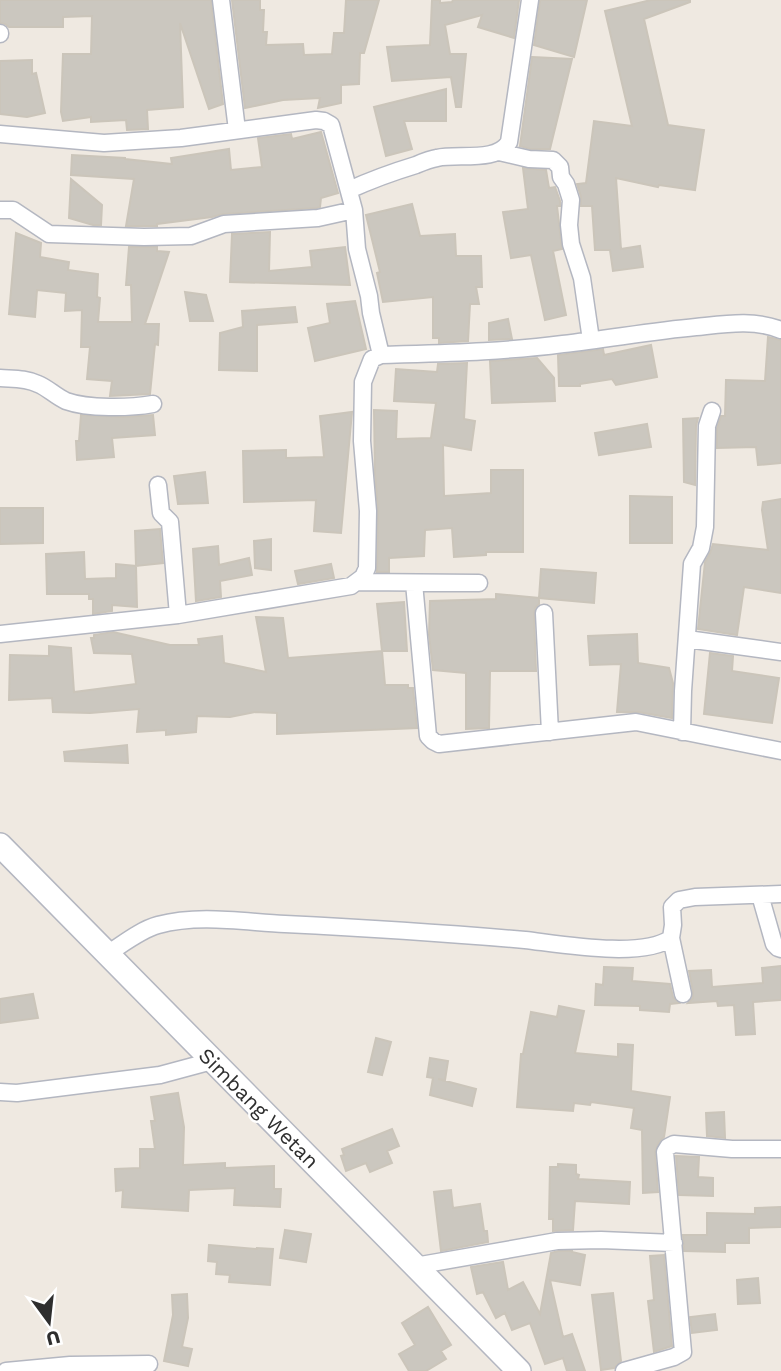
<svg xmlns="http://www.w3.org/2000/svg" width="781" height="1371" font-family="'Work Sans',sans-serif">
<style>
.building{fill:#cbc7bf;stroke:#cbc5ba;stroke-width:2}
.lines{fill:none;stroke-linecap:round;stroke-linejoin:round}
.street-casing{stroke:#b4b7c1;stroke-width:19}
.secondary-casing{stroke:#b4b7c1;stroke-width:26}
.street{stroke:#fff;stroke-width:16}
.secondary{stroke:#fff;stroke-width:23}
.labels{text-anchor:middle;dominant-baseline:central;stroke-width:5;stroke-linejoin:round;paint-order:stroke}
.street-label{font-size:21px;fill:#2e2e2e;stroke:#fff}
</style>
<rect width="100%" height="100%" fill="#efe9e1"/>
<path class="building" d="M0 0H211L223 104 209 109 180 23 183 107 147 110 148 129 127 130 126 120 91 122V117L63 121 61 112 63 54H91L92 16 63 17V27H9L5 24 0 23Z
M232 0H260V10H264L263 32H267L266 45 303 44 304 55 332 54 334 33H344L346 0H379L364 53H360L359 84 341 85V103L318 108 320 98 283 100 245 108Z
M432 0H440V3L452 2 453 0H519L514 38 478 27 482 15 445 25 450 54H466L461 107H456L451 77 392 81 387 47 430 45Z
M540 0H587L574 57 534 45Z
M651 0H690V2L644 19 668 125 704 130 695 190 659 185 658 187 616 178 621 249 640 246 643 267 613 271 610 250H595L592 206H581V197L577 184 586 183 594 121 632 126 605 11Z
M532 57 572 59 550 149H530L520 146Z
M32 60V74L36 73 45 113 27 117 0 114V61Z
M446 89V121H404L412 149 386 156 374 107Z
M321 132 338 193 321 198 320 207 317 208 223 214 212 217 157 224V226H126L134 179 71 175 72 155 125 158V159L172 164 171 158 229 149 231 170 262 167 258 138 291 134 292 139Z
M523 168 546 170 549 188 555 187 560 201V206H557L562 249 553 251 566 315 545 320 531 255 511 258 503 212 528 209Z
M71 179 102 205 101 225H93L69 218Z
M412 204 420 236 455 234 456 256H481L482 287H476L479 304H470L468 341 439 343V338H433V297L383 302 377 273 380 272 366 215Z
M270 232 269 271 312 267 310 251 345 247 350 285 230 282 232 234Z
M16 233 41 243 40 257 69 262 68 270 98 274 97 297 100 298 98 322H132L131 285H126L129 247H157V251L169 252 145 324H159L158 345 155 344 150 394 110 396 112 381 87 379 90 347H81L82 310 65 311 66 293 37 290 35 317 9 314Z
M185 292 206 295 213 321H190Z
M355 301 366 349 315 361 308 328 330 323 327 304Z
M295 307 297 322 257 325V371L219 370 220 333 243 327 242 311Z
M508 319 512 339 489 340V323Z
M768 337 781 340V463L758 465 756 447 717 448V428L721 416H725L726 380 765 381Z
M651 345 657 377 616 385 612 379 580 384V386H559L558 355 603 349 604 355Z
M537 358 554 378 555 401 492 403 490 361Z
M467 363 464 419 475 421 471 450 443 445 444 496 491 493V470H523V552H486V555L454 557 452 528 425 530 424 556 389 558V572H377L378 511 375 474 374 410 397 411 396 439 431 438 436 403 394 401 396 369 437 372 438 364Z
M352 412 341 533 314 531 316 500 244 502 243 451 286 450V458L324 457 320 416Z
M81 415 122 417 153 415 155 435 112 438 114 457 77 460 76 441H79Z
M698 418 696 426 695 485 684 482 683 419Z
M647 424 651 447 599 455 595 433Z
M205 472 208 503 178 504 174 476Z
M630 496 672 497V543H630Z
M781 499V593L744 587 737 635 698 629 705 562 710 553 713 544 768 550 762 510 763 502Z
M0 508H43V543L0 544Z
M160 529 163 563 136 566 135 531Z
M271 539V570L255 568 254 541Z
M218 546 219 565 249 558 252 575 220 581 221 597 196 601 193 549Z
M84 552 85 579 116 578V564L136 566 137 607 112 605V611L93 614V599H89V594H47L46 554Z
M331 564 334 578 298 584 295 571Z
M541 569 596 573 594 603 539 598Z
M496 594 539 598V604L535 608 534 614 536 671H490L489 728 466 729V673L433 670 429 635 430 601 496 599Z
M404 602 407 651H382L377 604Z
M256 617 283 618 288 658 382 651 385 685H408V688H413L417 728 277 734V713L255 712 230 717 197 716 196 732 166 735V730L137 732 139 709 90 713 53 712 52 698 9 700 10 655 49 656V646L71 648 74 692 136 684 132 654 94 653 91 638H94V635L113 632 170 645H199L198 639 222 636 224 663 266 672Z
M637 634 638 663 669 668 673 683 672 718 638 712H617L621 664 590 665 588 636Z
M710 653 733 656 732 671 779 678 772 723 704 714Z
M127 745 128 763 65 761 64 752Z
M781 966V1000L753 1002 755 1034 736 1035 734 1005 718 1006 717 1001 688 1003 693 998V992L689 971 711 970 712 987 763 983 762 968Z
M604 967 633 968 632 981 670 984 673 997 679 1003 670 1004 669 1012 640 1010V1006L595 1005 596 984 603 985Z
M33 994 38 1018 0 1023V999Z
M559 1006 584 1011 575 1053 618 1057V1044L633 1045 631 1091 670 1097 664 1137 659 1142 655 1152 658 1192 643 1193 642 1130 631 1128 634 1108 591 1102 590 1105 574 1103 573 1111 517 1107 521 1054H523L531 1012 557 1017Z
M376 1038 391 1042 382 1075 368 1072Z
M430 1058 448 1061 445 1080 438 1079 476 1089 472 1106 430 1095 433 1078 427 1077Z
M178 1093 184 1127 183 1165 225 1163V1168L274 1166V1189H281L280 1207 234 1205 235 1188 189 1190 188 1211 122 1207 123 1190 116 1191 115 1169 140 1168V1149H155L151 1121H155L151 1097Z
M724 1112 725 1138 707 1136 706 1113Z
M392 1129 399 1146 387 1151 392 1163 370 1172 366 1163 346 1171 341 1156 344 1155 342 1149Z
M676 1156 699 1157 698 1177 713 1178V1196L679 1195Z
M558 1164 576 1165V1174L579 1175 578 1179 630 1182 629 1204 575 1201 573 1230 553 1231V1219H549L550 1167H558Z
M451 1190 453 1208 480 1204 484 1231H487L488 1242 441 1251 434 1192Z
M781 1207V1227L749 1228V1243H725V1252L684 1251 683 1235H707V1213L755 1214V1208Z
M285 1230 311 1234 306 1262 280 1258Z
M209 1245 257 1249V1248L273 1249 270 1285 229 1282 230 1275 216 1274 217 1262 208 1261Z
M558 1251H572V1252L585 1255 580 1285 550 1280 563 1337 572 1334 585 1371H567L563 1358 545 1364 530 1323 512 1330 505 1313 496 1318 483 1292 477 1294 471 1267 503 1262 508 1290 523 1282 540 1314 551 1253Z
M664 1255 672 1346 654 1352 648 1301 654 1300 650 1256Z
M758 1278 760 1303 738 1304 737 1280Z
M613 1293 621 1361 614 1368 601 1370 592 1295Z
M187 1294 188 1318 182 1347 192 1349 188 1366 164 1361 173 1315 172 1295Z
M428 1307 451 1345 441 1351 446 1359 426 1371H409L399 1354 415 1345 402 1323Z
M715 1314 717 1330 692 1333 690 1317Z"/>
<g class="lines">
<defs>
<path id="street" d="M221 0 237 130
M0 34V33
M0 134 104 143 181 138 316 120 324 121 331 125 354 210 357 249 369 296 371 313 381 355
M499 152 529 159 553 160 560 167 561 177 566 184 571 200 569 225 571 244 582 278 591 340
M349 190C371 180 393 172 416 165 423 162 430 159 437 158 457 153 497 163 509 142L530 0
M0 210H13L49 234 144 237 191 236 224 224 318 218 354 210
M0 378C13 379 26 378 38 384 48 388 55 396 66 401 88 409 130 408 153 404
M158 485 161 513 170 522 178 615
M358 582 479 583
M414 583 428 736 433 741 439 744 636 722 781 751
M544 613 550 732
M0 634 178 615 351 586 363 577 367 568 368 511 362 441 363 382 372 359 381 355C442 353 503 352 563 344 608 339 652 331 696 327 725 324 754 319 781 330
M687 639 781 652
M682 732 683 691 692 564 701 548 705 527 707 426 712 411
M760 895 774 944 778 948 781 949
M671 938 683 994
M107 954C123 944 140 930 158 925 199 914 244 922 285 924 365 928 445 933 525 940 560 944 643 959 671 938L673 925 672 907 679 900 695 897 781 894
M0 1092 17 1093 160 1075 212 1061
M415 1266 557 1241 601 1240 674 1243
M6 1371 70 1365 149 1364
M624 1371 674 1357 683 1352 665 1152 668 1147 674 1144 732 1149H781"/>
<path id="secondary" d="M0 845 519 1371"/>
</defs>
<use href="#street" class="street-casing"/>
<use href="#secondary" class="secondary-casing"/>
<use href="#street" class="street"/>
<use href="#secondary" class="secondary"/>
</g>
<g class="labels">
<g class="street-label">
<text transform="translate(259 1108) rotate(45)">Simbang Wetan</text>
</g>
</g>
<g transform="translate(49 1322) rotate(165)" stroke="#ffffff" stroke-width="5" paint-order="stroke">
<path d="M0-5L12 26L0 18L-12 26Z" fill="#2e2e2e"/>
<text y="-10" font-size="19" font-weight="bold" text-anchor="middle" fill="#2e2e2e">U</text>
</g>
</svg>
